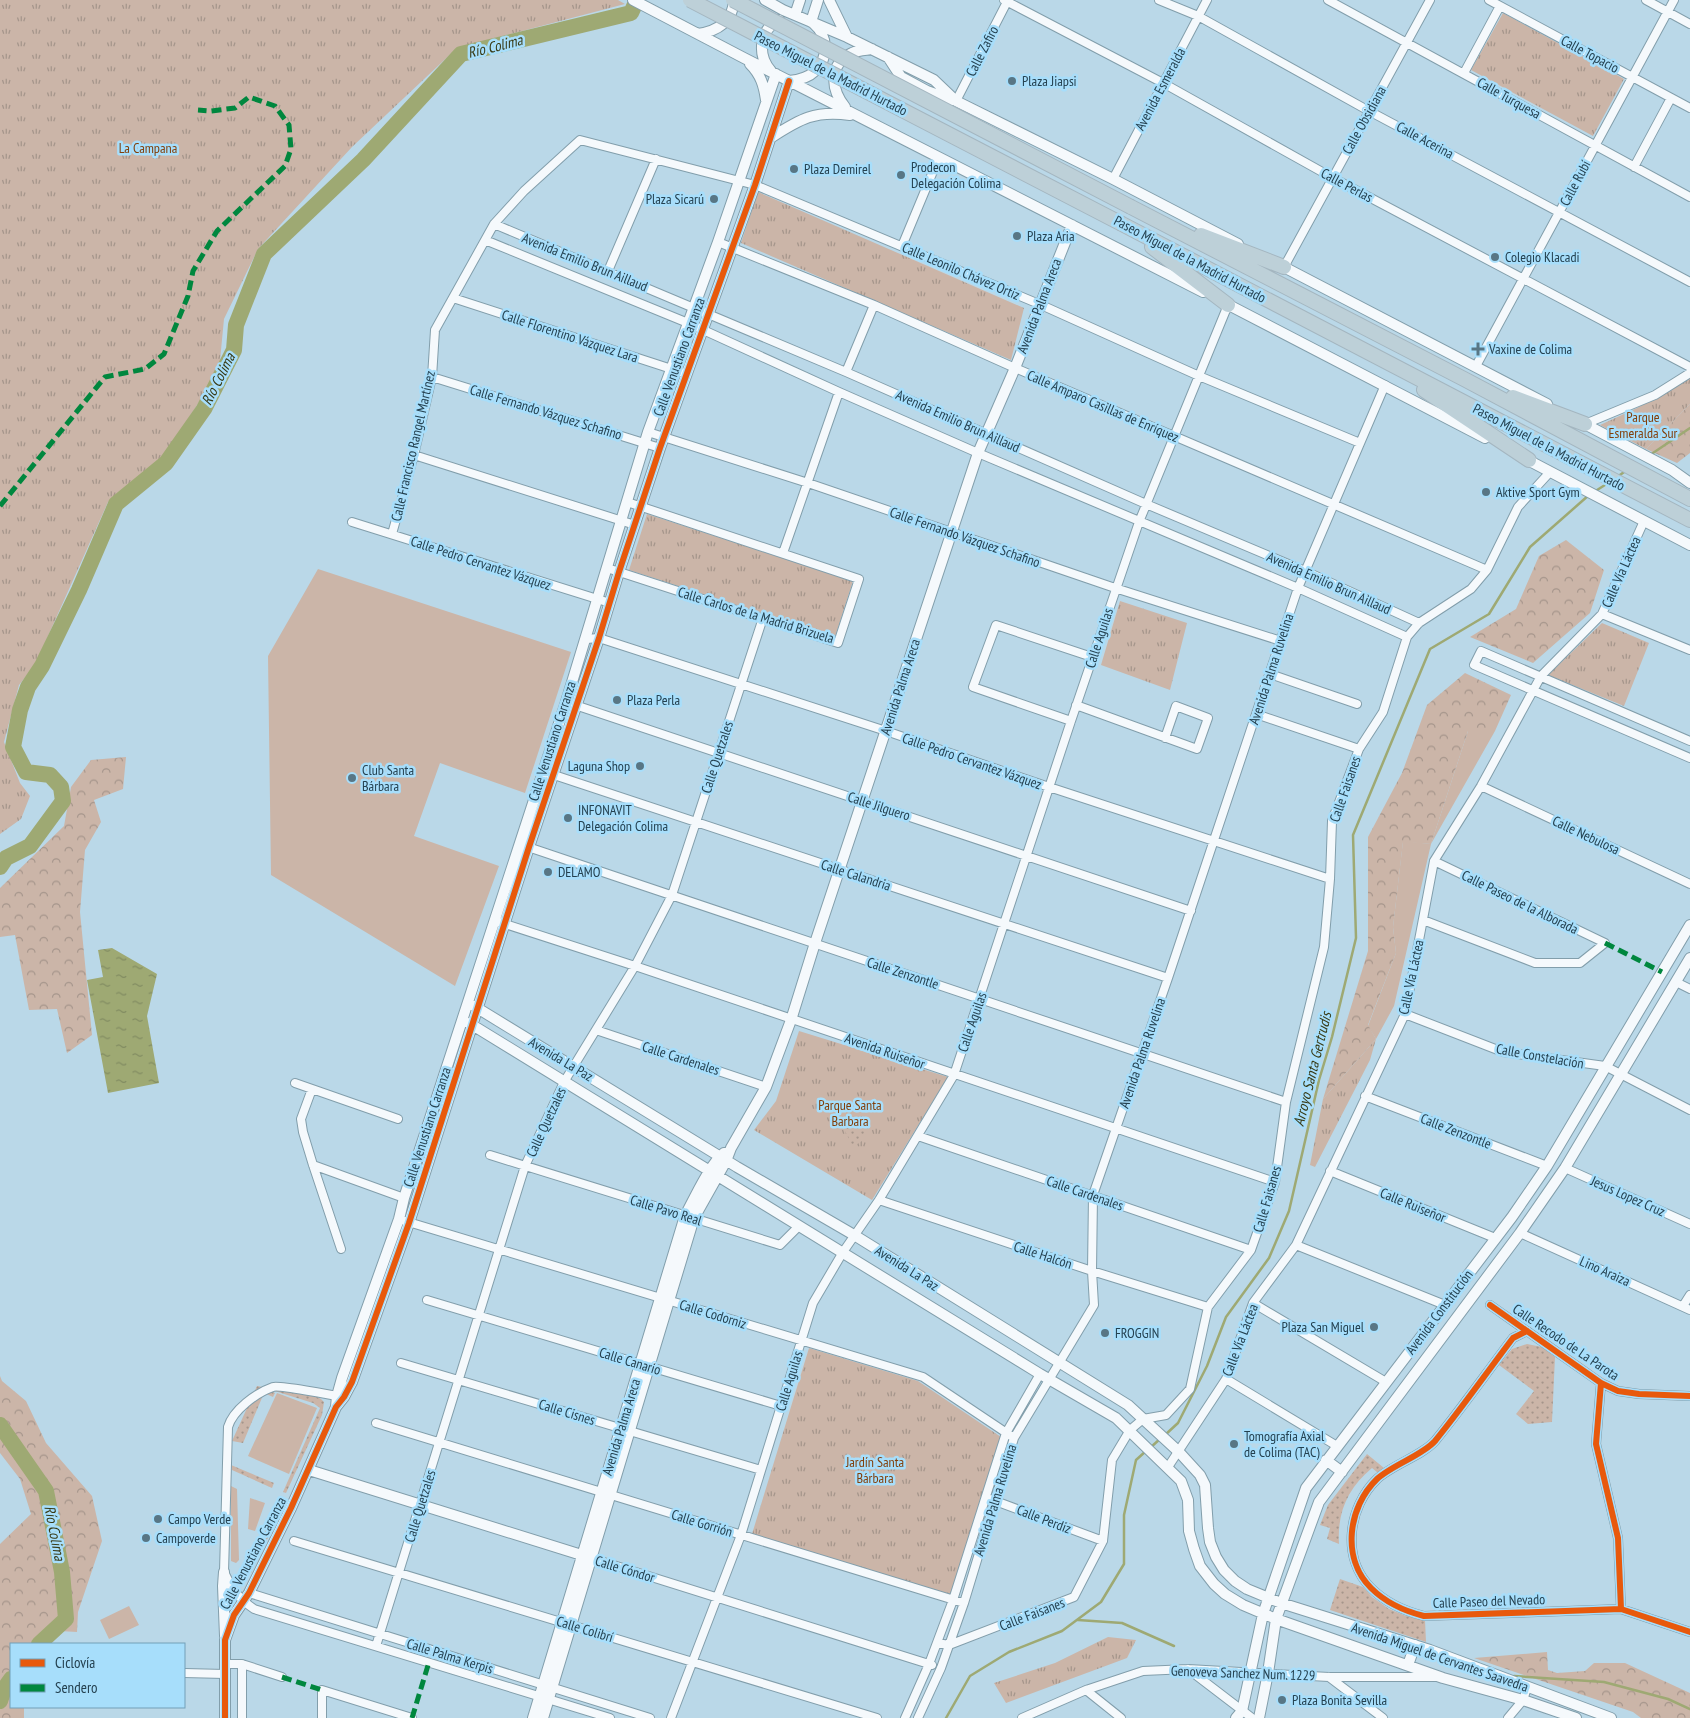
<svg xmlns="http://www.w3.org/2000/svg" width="1690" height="1718" font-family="'PT Sans Narrow',sans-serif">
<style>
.grass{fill:#cbb5a8}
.forest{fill:url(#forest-crowns)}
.park{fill:url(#park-tufts)}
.garden{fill:url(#garden-dots)}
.water{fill:url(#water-ripples)}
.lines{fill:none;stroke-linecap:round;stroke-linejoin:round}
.stream{stroke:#9ea973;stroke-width:2.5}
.river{stroke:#9ea973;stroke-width:16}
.street-casing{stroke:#829eab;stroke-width:10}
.secondary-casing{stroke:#829eab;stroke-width:12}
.highway-casing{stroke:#a4b6c0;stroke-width:16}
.street{stroke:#f5f9fc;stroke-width:8}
.secondary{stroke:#f5f9fc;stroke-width:10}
.highway{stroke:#bdd0d8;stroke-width:14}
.highway-bridge-casing{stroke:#a4b6c0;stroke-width:16;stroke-linecap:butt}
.highway-bridge{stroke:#bdd0d8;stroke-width:14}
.quiet{stroke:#00873e;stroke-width:5;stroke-dasharray:10 5;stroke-linecap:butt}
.cycleway-casing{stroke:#a7defb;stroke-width:9}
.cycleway{stroke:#e8590c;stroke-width:6}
.poi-dot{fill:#587685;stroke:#a7defb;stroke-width:2}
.labels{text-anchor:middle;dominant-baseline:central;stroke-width:5;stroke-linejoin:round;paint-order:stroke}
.street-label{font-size:14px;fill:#244150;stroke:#a7defb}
.poi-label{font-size:14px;fill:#244150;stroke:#a7defb;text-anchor:start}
.park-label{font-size:14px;fill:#823e09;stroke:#a7defb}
.water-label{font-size:15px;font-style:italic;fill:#373914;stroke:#a7defb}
</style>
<defs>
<pattern id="forest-crowns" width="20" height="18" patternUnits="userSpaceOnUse" patternTransform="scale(1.25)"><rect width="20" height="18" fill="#cbb5a8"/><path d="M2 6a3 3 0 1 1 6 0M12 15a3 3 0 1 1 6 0" fill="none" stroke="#a5958b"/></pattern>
<pattern id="park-tufts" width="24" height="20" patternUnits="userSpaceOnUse" patternTransform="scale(1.25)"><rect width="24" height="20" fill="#cbb5a8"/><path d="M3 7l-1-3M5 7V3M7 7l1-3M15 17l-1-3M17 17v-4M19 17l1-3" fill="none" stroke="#a5958b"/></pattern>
<pattern id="garden-dots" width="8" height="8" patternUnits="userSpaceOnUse" patternTransform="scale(1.25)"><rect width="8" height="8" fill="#cbb5a8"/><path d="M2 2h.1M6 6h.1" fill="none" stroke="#a5958b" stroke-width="1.8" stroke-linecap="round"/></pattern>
<pattern id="water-ripples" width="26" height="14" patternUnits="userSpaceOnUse" patternTransform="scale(1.25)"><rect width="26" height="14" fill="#9ea973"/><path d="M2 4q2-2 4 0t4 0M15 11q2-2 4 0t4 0" fill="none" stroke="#818b61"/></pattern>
</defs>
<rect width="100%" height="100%" fill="#bad8e8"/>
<path class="grass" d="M318 569 571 652 525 793 440 763 414 836 499 866 455 986 271 875 268 656Z
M1468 731H1495L1431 844 1394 1006 1376 1039 1368 1026 1396 953 1393 927 1403 841 1431 844Z
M277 1393 317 1408 289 1474 248 1456Z
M231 1486 237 1489 239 1560 236 1563 231 1561Z
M250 1498 265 1503 255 1531 248 1529Z
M129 1606 139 1625 109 1639 100 1620Z"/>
<path class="forest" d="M1690 404V453L1677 463 1646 449Z
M1566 540 1604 570 1590 613 1533 663 1470 637 1516 609 1539 556Z
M1465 673 1511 695 1495 731H1468L1431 844 1403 842 1393 927 1396 953 1368 1025 1376 1039 1323 1099 1368 951V837L1402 773 1427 705Z
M126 757 123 789 94 800 101 822 85 850 80 912 92 1035 67 1053 57 1009 29 1010 15 935 0 937V888L64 826 71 787 91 760Z
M0 1376 2 1381 26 1401 46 1443 92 1496 102 1541 78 1612 77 1632 59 1631 46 1644H11V1707H24V1718H0V1544L31 1514 20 1479 0 1453Z
M1547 1652 1548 1670 1557 1673 1585 1671 1594 1663H1625L1690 1693V1718H1641L1633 1712 1474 1658Z"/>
<path class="park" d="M0 0H618L625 4 457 48 352 147 258 249 224 319 219 371 183 427 155 467 108 502 35 665 19 685 4 742 20 783 30 796 21 819 0 834Z
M1503 13 1624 79 1593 136 1471 70Z
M758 192 1024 308 1011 360 741 243Z
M1690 378V404L1646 449 1600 425 1637 408Z
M647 514 853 581 835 637 629 570Z
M1120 601 1187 623 1170 690 1101 665Z
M1602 623 1649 643 1624 706 1548 675Z
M799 1031 948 1077 872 1200 754 1130 776 1101Z
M1376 1039 1370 1060 1315 1167 1310 1165 1323 1099Z
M809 1348 918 1381 1001 1437 950 1595 752 1534Z
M1108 1637 1136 1640 1127 1658 1006 1703 994 1683 1055 1663Z"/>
<path class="garden" d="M846 1117 872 1124 863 1140 853 1147 841 1123Z
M1527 1344 1542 1347 1555 1357 1552 1422 1528 1424 1516 1414 1534 1391 1499 1365 1512 1349Z
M257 1386 315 1396 321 1399 324 1402 322 1415 286 1493 283 1492 320 1408 313 1403 265 1388 275 1393 273 1397 264 1393 243 1443 232 1441Z
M1367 1454 1384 1468 1378 1473 1372 1468C1348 1488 1337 1512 1339 1544L1327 1539 1330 1528 1320 1525 1328 1505Z
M231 1465 274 1483 272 1488 232 1470Z
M276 1505 282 1508 251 1573 247 1571Z
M1340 1579 1363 1587 1372 1597 1389 1609 1406 1616 1425 1620 1426 1642 1330 1610Z"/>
<path class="water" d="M112 948 157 974 147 1016 159 1083 108 1093 87 980 103 977 98 950Z"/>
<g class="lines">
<path class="stream" d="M1650 455 1690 428
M1617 477 1627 470
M1594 492 1608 483
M1165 1435 1178 1423 1207 1366 1226 1317 1269 1258 1289 1211 1319 1080 1332 1037 1356 938 1353 835 1430 649 1489 614 1530 547 1589 495
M1150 1448 1161 1438
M1078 1620 1122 1623 1174 1646
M1514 1676 1604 1682 1668 1699 1690 1709
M946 1718 970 1676 1009 1652 1062 1631 1101 1602 1124 1564V1515L1136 1460 1146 1451"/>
<path class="river" d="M0 867 6 858 30 846 63 801 61 787 50 775 26 772 13 747 20 710 28 687 42 666 79 590 116 504 166 463 204 409 234 350 236 325 264 254 363 160 461 54 631 13 637 0
M0 1425 46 1491 62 1572 66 1619 39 1644
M0 1701 4 1689 11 1679"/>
<defs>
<path id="street" d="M1004 0 1163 83 1333 178 1690 367
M1159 0 1198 16 1369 111 1690 282
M1328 0 1690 197
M1489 0 1690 108
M1646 0 1690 24
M1464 73 1500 6
M956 101 1008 0
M1634 167 1671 98
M1113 179 1207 0
M494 224 846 372 1146 504 1305 571 1419 623
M485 240 688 323 839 392 978 453 1298 588 1407 637
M718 242 874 305 1015 368 1487 570
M902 246 939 157
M1284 267 1430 0
M608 271 656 159
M453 298 687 374
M1476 366 1674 0
M846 372 874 305
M432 377 660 448
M1585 424 1655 395 1690 373
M648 432 808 483 1115 588 1281 641
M414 455 635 525
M352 522 610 603
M392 534 414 455 432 377 435 330 494 224 524 191 580 140 755 185 1039 304 1199 376 1360 443
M783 553 839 392
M607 568 838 643 859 579 627 502
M1602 614 1690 650
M586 639 599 638 886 731 1049 787 1330 879
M1270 674 1357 704
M566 702 1191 911
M1076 705 1197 749 1208 718 1176 706 1165 738
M1256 714 1359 749
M1071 721 973 687 996 625 1092 657
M1690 741 1481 651 1474 665 1690 758
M548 773 1168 978
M1481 786 1690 884
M525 846 1286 1102
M1423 920 1535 963H1580L1605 943 1434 861
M499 922 635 966 1275 1182
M1676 982 1690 989
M1405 1014 1503 1052 1605 1066 1690 1110
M596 1030 766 1087
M295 1083 398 1119
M312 1089 301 1119 303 1132 313 1165 341 1249
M1365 1096 1547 1166
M918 1136 1251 1250
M490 1155 780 1245 799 1226
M313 1165 404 1198
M1565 1168 1690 1224
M1330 1171 1495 1238
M879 1200 1092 1271 1208 1307
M405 1221 923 1377 1014 1438
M1520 1233 1690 1310
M1296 1245 1445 1305
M427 1300 781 1406
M1253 1303 1386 1382
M1490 1305 1601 1383 1618 1391 1639 1394 1690 1396
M1683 1306 1690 1295
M1527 1331 1513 1338C1487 1372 1462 1408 1435 1441 1423 1455 1392 1465 1377 1479 1348 1507 1341 1558 1371 1588 1386 1603 1404 1611 1424 1616L1621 1609 1690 1632
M401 1363 761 1470
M1226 1379 1337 1446
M1601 1383 1596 1444 1618 1538 1621 1609
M341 1397C332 1395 279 1385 273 1387 256 1393 233 1410 228 1427L224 1572C232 1589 238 1598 254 1609L610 1718
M376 1423 964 1603
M1168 1467 1226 1379 1253 1303 1296 1245 1405 1014 1434 861 1481 786 1541 676 1602 614 1644 521
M990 1499 1103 1541
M294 1541 877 1718
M591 1558 932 1665
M249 1593 650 1718
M937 1643 949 1645 1074 1597 1103 1541 1112 1460 1130 1430 1143 1419 1166 1415 1190 1389 1208 1307 1251 1250 1275 1182 1286 1102 1324 947 1330 879 1332 821 1359 749 1383 712 1407 637 1419 623 1471 589 1487 570 1518 507 1550 472
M376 1646 525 1166 564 1082 635 966 672 895 763 618
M225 1664H242L282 1677
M1188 1669 1252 1718
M184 1673 225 1674
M1329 1677 1383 1718
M1086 1690 1121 1718
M242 1718V1664
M322 1718V1690L412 1718
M671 1718 741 1535 813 1303 843 1252 879 1200 954 1075 1071 721 1139 522 1228 305
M905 1718 929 1664 953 1600 1006 1433 1040 1374
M918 1718 941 1668 964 1603 1014 1438 1094 1305 1092 1271 1093 1195 1168 978 1298 588 1385 385
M1022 1718 1086 1690 1143 1671 1188 1669 1329 1677H1436
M1508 1718 1523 1700 1527 1688"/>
<path id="secondary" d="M633 0 744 58 1203 292
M765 0 783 10 847 37 934 80 956 101 1113 179 1238 244
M829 0 847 37
M795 15 800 0
M811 22 818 0
M698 34C718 31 733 21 734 0
M888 57 901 77 927 91 952 100
M750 64C761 75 764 86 766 100
M771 71C757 55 759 30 779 20
M789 81C799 80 809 77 815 71 829 58 828 36 814 24
M845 107C831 90 828 64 852 53 858 50 866 50 872 49
M772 137C800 119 815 110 850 115
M1278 264 1547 404
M1223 302 1485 438
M1579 421 1672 470 1690 483
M1522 457 1690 545
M474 1006 737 1167 854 1235 1128 1405 1179 1452 1200 1475 1205 1485 1208 1528 1210 1542 1216 1557 1224 1570 1235 1581 1247 1589 1281 1603 1430 1650 1611 1718
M469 1023 1040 1374 1116 1418 1181 1481 1188 1500 1189 1531 1194 1549 1200 1566 1214 1584 1225 1594 1243 1605 1276 1619 1443 1678 1523 1700 1576 1718
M336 1407 337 1396 342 1378 399 1219 404 1198 566 702 648 432 718 242 776 74
M1326 1460 1342 1472
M309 1470 588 1557
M224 1572 223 1586 225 1636
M1408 1665 1415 1645
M225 1718V1640L234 1615 249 1593 291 1508 336 1407 344 1397 352 1382 409 1223 529 847 599 638 619 572 660 448 755 185 789 81
M533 1718 685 1216C694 1199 710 1164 724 1153
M543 1718 694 1218 726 1161 731 1148 766 1087 791 1020 815 943 978 453 1015 368 1072 225
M1236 1718 1242 1711 1263 1614 1306 1488 1512 1217 1547 1166 1690 925
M1259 1718 1268 1673 1276 1619 1319 1502 1520 1233 1565 1168 1690 958"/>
<path id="highway" d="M1131 207 1464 379 1690 499
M1122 224 1690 520
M1201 235 1284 267
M1152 247 1228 305
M1424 390 1529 460
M1513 397 1585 424"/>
</defs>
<use href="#street" class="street-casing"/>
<use href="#secondary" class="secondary-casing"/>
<use href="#highway" class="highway-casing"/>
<use href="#street" class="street"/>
<use href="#secondary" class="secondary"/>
<use href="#highway" class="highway"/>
<defs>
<path id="highway-bridge" d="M690 0 1122 224
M733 0 1131 207"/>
</defs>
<use href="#highway-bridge" class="highway-bridge-casing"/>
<use href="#highway-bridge" class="highway-bridge"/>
<path class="quiet" d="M0 506 105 377 145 369 164 354 188 296 193 271 217 231 285 166 291 149 289 125 275 106 249 97 235 108 211 111 198 110
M1605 943 1662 972
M282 1677 322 1690
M412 1718 429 1662"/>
<defs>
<path id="cycleway" d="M1490 1305 1601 1383 1618 1391 1639 1394 1690 1396
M1527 1331 1513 1338C1487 1372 1462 1408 1435 1441 1423 1455 1392 1465 1377 1479 1348 1507 1341 1558 1371 1588 1386 1603 1404 1611 1424 1616L1621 1609 1690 1632
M1601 1383 1596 1444 1618 1538 1621 1609
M225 1718V1640L234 1615 249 1593 291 1508 336 1407 344 1397 352 1382 409 1223 529 847 599 638 619 572 660 448 755 185 789 81"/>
</defs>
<use href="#cycleway" class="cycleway-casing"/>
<use href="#cycleway" class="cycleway"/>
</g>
<g class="poi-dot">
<circle cx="1012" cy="81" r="5"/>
<circle cx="794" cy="169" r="5"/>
<circle cx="901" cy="175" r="5"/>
<circle cx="714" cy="199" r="5"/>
<circle cx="1017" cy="236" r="5"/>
<circle cx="1495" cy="257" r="5"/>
<path d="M1475.5 341.5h5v5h5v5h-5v5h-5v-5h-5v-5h5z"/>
<circle cx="1486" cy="492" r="5"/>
<circle cx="617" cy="700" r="5"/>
<circle cx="640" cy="766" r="5"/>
<circle cx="352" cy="778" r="5"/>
<circle cx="568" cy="818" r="5"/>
<circle cx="548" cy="872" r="5"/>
<circle cx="1374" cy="1327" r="5"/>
<circle cx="1105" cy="1333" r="5"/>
<circle cx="1234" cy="1444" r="5"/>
<circle cx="158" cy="1519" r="5"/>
<circle cx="146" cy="1538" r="5"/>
<circle cx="1282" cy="1700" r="5"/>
</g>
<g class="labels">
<g class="street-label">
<text transform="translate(982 51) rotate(-63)">Calle Zafiro</text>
<text transform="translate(1590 54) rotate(28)">Calle Topacio</text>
<text transform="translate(831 73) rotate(27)">Paseo Miguel de la Madrid Hurtado</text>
<text transform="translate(1160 89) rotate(-62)">Avenida Esmeralda</text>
<text transform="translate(1509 98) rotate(29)">Calle Turquesa</text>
<text transform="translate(1364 120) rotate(-61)">Calle Obsidiana</text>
<text transform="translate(1425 140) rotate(28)">Calle Acerina</text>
<text transform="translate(1575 183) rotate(-62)">Calle Rubí</text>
<text transform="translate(1347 185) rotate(28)">Calle Perlas</text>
<text transform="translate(1190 259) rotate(28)">Paseo Miguel de la Madrid Hurtado</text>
<text transform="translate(585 262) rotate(22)">Avenida Emilio Brun Aillaud</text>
<text transform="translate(961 271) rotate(23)">Calle Leonilo Chávez Ortiz</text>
<text transform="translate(1039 306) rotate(-69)">Avenida Palma Areca</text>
<text transform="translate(570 336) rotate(18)">Calle Florentino Vázquez Lara</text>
<text transform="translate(679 357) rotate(-70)">Calle Venustiano Carranza</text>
<text transform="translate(1103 406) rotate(23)">Calle Amparo Casillas de Enríquez</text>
<text transform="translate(546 412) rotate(17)">Calle Fernando Vázquez Schafino</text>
<text transform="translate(958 421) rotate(24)">Avenida Emilio Brun Aillaud</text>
<text transform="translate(413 446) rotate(-77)">Calle Francisco Rangel Martínez</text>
<text transform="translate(1549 447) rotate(28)">Paseo Miguel de la Madrid Hurtado</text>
<text transform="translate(965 537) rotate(19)">Calle Fernando Vázquez Schafino</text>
<text transform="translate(481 563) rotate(18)">Calle Pedro Cervantez Vázquez</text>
<text transform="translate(1621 572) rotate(-66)">Calle Vía Láctea</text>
<text transform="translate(1329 583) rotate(24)">Avenida Emilio Brun Aillaud</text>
<text transform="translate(756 615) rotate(17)">Calle Carlos de la Madrid Brizuela</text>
<text transform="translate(1099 638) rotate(-72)">Calle Aguilas</text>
<text transform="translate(1271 669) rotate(-72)">Avenida Palma Ruvelina</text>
<text transform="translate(900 687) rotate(-72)">Avenida Palma Areca</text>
<text transform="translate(552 741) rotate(-72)">Calle Venustiano Carranza</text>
<text transform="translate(717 757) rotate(-72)">Calle Quetzales</text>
<text transform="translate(972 761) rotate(19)">Calle Pedro Cervantez Vázquez</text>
<text transform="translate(1345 789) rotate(-71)">Calle Faisanes</text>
<text transform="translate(879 806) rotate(18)">Calle Jilguero</text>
<text transform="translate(1586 835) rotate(25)">Calle Nebulosa</text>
<text transform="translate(856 875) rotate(18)">Calle Calandria</text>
<text transform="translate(1520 902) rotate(26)">Calle Paseo de la Alborada</text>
<text transform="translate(903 973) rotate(18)">Calle Zenzontle</text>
<text transform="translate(1411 977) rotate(-78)">Calle Vía Láctea</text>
<text transform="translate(972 1022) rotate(-71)">Calle Aguilas</text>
<text transform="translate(885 1051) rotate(19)">Avenida Ruiseñor</text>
<text transform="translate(1142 1053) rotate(-71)">Avenida Palma Ruvelina</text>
<text transform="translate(1540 1056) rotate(10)">Calle Constelación</text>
<text transform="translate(681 1058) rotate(18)">Calle Cardenales</text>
<text transform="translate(561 1059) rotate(31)">Avenida La Paz</text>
<text transform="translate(546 1122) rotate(-65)">Calle Quetzales</text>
<text transform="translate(427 1127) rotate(-72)">Calle Venustiano Carranza</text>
<text transform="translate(1456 1131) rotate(21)">Calle Zenzontle</text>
<text transform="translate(1085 1193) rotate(19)">Calle Cardenales</text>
<text transform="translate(1628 1196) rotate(24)">Jesus Lopez Cruz</text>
<text transform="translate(1267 1199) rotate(-74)">Calle Faisanes</text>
<text transform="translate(1413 1205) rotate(22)">Calle Ruiseñor</text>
<text transform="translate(666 1210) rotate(17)">Calle Pavo Real</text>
<text transform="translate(1043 1255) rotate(18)">Calle Halcón</text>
<text transform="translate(907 1268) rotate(32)">Avenida La Paz</text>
<text transform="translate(1605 1271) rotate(24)">Lino Araiza</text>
<text transform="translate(1439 1312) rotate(-53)">Avenida Constitución</text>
<text transform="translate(713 1314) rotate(17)">Calle Codorniz</text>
<text transform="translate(1240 1340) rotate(-69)">Calle Vía Láctea</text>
<text transform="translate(1566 1342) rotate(34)">Calle Recodo de La Parota</text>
<text transform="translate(630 1361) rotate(17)">Calle Canario</text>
<text transform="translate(789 1381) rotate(-73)">Calle Aguilas</text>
<text transform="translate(567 1412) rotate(17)">Calle Cisnes</text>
<text transform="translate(621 1427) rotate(-73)">Avenida Palma Areca</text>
<text transform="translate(995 1500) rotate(-73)">Avenida Palma Ruvelina</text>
<text transform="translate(420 1506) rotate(-73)">Calle Quetzales</text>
<text transform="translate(1044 1519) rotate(21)">Calle Perdiz</text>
<text transform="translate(702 1523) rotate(17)">Calle Gorrión</text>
<text transform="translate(253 1553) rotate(-62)">Calle Venustiano Carranza</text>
<text transform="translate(625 1569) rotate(17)">Calle Cóndor</text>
<text transform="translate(1489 1601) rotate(-2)">Calle Paseo del Nevado</text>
<text transform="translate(1032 1614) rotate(-21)">Calle Faisanes</text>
<text transform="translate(585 1629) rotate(17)">Calle Colibrí</text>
<text transform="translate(450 1656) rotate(17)">Calle Palma Kerpis</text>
<text transform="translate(1440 1657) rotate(19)">Avenida Miguel de Cervantes Saavedra</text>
<text transform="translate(1243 1673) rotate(2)">Genoveva Sanchez Num. 1229</text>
</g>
<g class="poi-label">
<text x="1022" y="81">Plaza Jiapsi</text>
<text x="911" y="167">Prodecon<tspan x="911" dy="16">Delegación Colima</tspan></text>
<text x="804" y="169">Plaza Demirel</text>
<text x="704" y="199" text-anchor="end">Plaza Sicarú</text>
<text x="1027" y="236">Plaza Aria</text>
<text x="1505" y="257">Colegio Klacadi</text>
<text x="1489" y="349">Vaxine de Colima</text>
<text x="1496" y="492">Aktive Sport Gym</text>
<text x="627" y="700">Plaza Perla</text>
<text x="630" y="766" text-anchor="end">Laguna Shop</text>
<text x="362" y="770">Club Santa<tspan x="362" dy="16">Bárbara</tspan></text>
<text x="578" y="810">INFONAVIT<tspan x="578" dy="16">Delegación Colima</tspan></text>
<text x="558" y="872">DELAMO</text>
<text x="1364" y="1327" text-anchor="end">Plaza San Miguel</text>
<text x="1115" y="1333">FROGGIN</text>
<text x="1244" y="1436">Tomografía Axial<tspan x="1244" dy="16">de Colima (TAC)</tspan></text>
<text x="168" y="1519">Campo Verde</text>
<text x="156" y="1538">Campoverde</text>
<text x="1292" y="1700">Plaza Bonita Sevilla</text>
</g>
<g class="park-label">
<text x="148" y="148">La Campana</text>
<text x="1643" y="417">Parque<tspan x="1643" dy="16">Esmeralda Sur</tspan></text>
<text x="850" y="1105">Parque Santa<tspan x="850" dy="16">Barbara</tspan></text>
<text x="875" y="1462">Jardín Santa<tspan x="875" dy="16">Bárbara</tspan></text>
</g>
<g class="water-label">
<text transform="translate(495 46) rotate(-14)">Río Colima</text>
<text transform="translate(218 379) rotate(-63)">Río Colima</text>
<text transform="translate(1312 1069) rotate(-76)">Arroyo Santa Gertrudis</text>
<text transform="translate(55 1533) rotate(79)">Río Colima</text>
</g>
</g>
<rect x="10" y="1643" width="175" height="65" fill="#a7defb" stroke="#739fb7"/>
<rect x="20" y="1659" width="25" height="8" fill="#e8590c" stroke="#739fb7"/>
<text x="55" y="1668" font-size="15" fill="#244150">Ciclovía</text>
<rect x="20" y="1684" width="25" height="8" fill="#00873e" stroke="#739fb7"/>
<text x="55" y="1693" font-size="15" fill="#244150">Sendero</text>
</svg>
